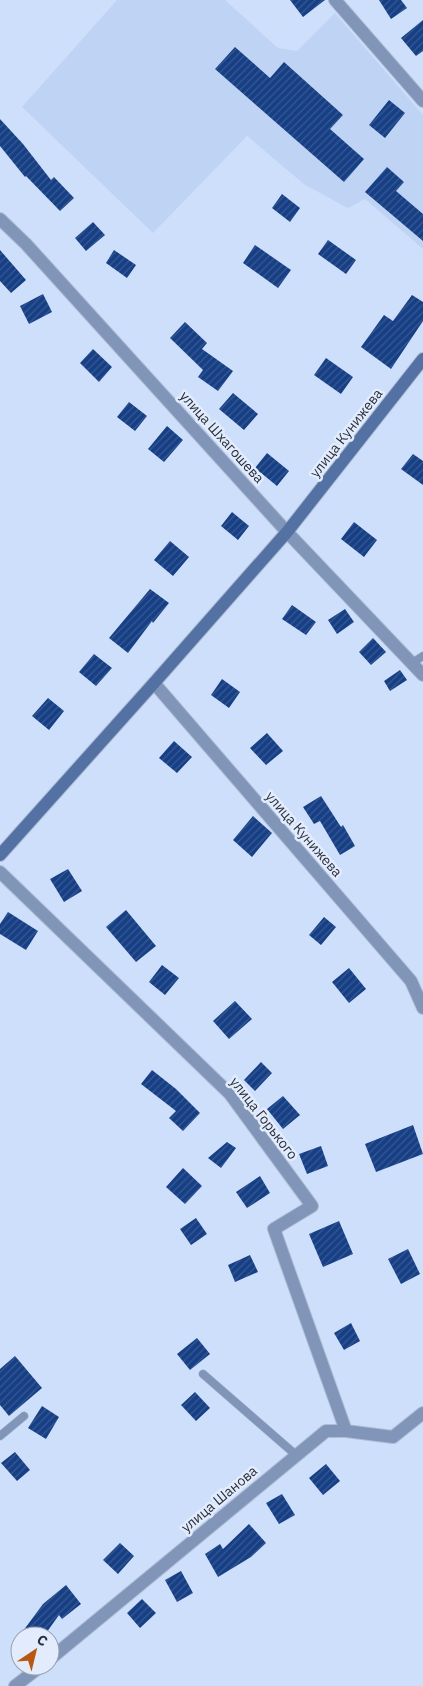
<svg xmlns="http://www.w3.org/2000/svg" width="423" height="1686" font-family="'IBM Plex Sans',sans-serif">
<style>
.built{fill:#bfd4f5}
.building{fill:url(#building-hatch)}
.lines{fill:none;stroke-linecap:round;stroke-linejoin:round}
.lane-casing{stroke:#adbcd4;stroke-width:9}
.street-casing{stroke:#adbcd4;stroke-width:14}
.secondary-casing{stroke:#adbcd4;stroke-width:14}
.lane{stroke:#8095b8;stroke-width:8}
.street{stroke:#8095b8;stroke-width:12}
.secondary{stroke:#5371a3;stroke-width:12}
.labels{text-anchor:middle;dominant-baseline:central;stroke-width:5;stroke-linejoin:round;paint-order:stroke}
.street-label{font-size:14px;fill:#292f3a;stroke:#e2ecfd}
</style>
<defs>
<pattern id="building-hatch" width="6" height="6" patternUnits="userSpaceOnUse" patternTransform="scale(1.25)"><rect width="6" height="6" fill="#163f85"/><path d="M-1 1l2-2M0 6l6-6M5 7l2-2" fill="none" stroke="#385992"/></pattern>
</defs>
<rect width="100%" height="100%" fill="#cedffb"/>
<path class="built" d="M117 0H225L278 48 297 51 335 13 423 115V249L365 199 348 208 305 185 247 136 153 233 22 107Z"/>
<path class="building" d="M290 0H325L303 17Z
M379 0H401L407 8 391 19Z
M423 20V51L416 56 401 38Z
M235 47 270 78 284 62 343 115 330 129 364 159 344 182 215 69Z
M389 100 405 113 385 138 369 125Z
M0 119 23 144 51 180 54 177 74 198 60 211 26 176 25 177 0 146Z
M387 167 404 182 396 191 423 214V241L365 192Z
M282 194 300 208 290 222 272 208Z
M93 222 105 235 86 251 75 238Z
M328 240 356 260 346 274 318 254Z
M255 245 291 270 278 288 243 263Z
M0 250 26 280 11 293 0 281Z
M114 250 136 265 127 278 106 263Z
M43 294 52 312 29 324 20 306Z
M412 295 423 302V321L391 369 361 347 384 315 393 321Z
M185 322 207 343 202 349 233 371 218 391 198 377 203 370 170 338Z
M93 349 112 367 99 382 80 363Z
M326 358 353 377 341 394 314 375Z
M233 393 258 414 244 430 219 409Z
M129 402 147 416 135 431 117 417Z
M167 426 183 440 164 462 148 449Z
M267 453 289 471 277 486 255 468Z
M413 454 423 461V485L401 469Z
M232 512 249 526 238 540 221 526Z
M354 522 377 540 364 557 341 539Z
M170 541 189 557 173 576 154 560Z
M150 589 169 603 153 623 152 621 128 653 109 638Z
M292 605 316 622 306 635 282 619Z
M345 609 354 622 337 634 328 620Z
M373 638 386 652 371 665 359 652Z
M94 654 112 668 96 686 79 672Z
M400 670 407 680 390 691 384 681Z
M222 679 240 692 229 708 211 695Z
M48 698 64 711 49 730 32 716Z
M267 733 283 751 266 765 250 748Z
M174 741 192 757 177 773 159 758Z
M321 796 341 827 343 825 355 846 340 855 320 821 314 824 303 807Z
M253 816 272 833 252 857 233 840Z
M68 869 82 891 64 902 50 879Z
M126 910 156 946 136 962 106 927Z
M8 912 38 931 26 950 0 934V924Z
M324 917 336 927 321 945 309 935Z
M162 965 179 978 165 995 149 982Z
M349 968 366 989 349 1003 332 982Z
M235 1001 252 1019 229 1039 213 1021Z
M261 1062 272 1073 255 1091 244 1080Z
M152 1070 176 1089 200 1113 183 1131 169 1118 176 1111 141 1084Z
M283 1096 300 1115 283 1129 267 1109Z
M413 1125 423 1154 376 1172 365 1144Z
M227 1142 236 1148 221 1168 208 1158Z
M321 1146 328 1166 307 1174 299 1154Z
M183 1168 202 1186 185 1204 166 1187Z
M260 1176 270 1193 247 1208 236 1192Z
M196 1218 207 1234 191 1245 180 1229Z
M339 1221 353 1254 323 1267 309 1234Z
M408 1249 420 1274 401 1284 388 1259Z
M250 1255 258 1272 235 1282 228 1265Z
M351 1323 360 1341 344 1350 334 1333Z
M197 1338 210 1354 190 1370 177 1354Z
M15 1356 42 1388 9 1416 0 1405V1369Z
M195 1392 210 1408 196 1421 181 1405Z
M42 1406 59 1417 46 1439 28 1428Z
M15 1452 30 1470 17 1481 1 1463Z
M326 1464 340 1481 323 1495 309 1478Z
M282 1494 295 1515 279 1524 266 1503Z
M249 1524 266 1543 251 1557 218 1577 205 1554 220 1544 223 1549Z
M120 1543 134 1556 118 1574 103 1560Z
M181 1571 193 1593 177 1602 165 1580Z
M66 1585 81 1604 62 1619 59 1615 44 1636H30L23 1631 43 1604Z
M142 1599 156 1613 140 1628 127 1613Z"/>
<g class="lines">
<defs>
<path id="lane" d="M412 663 423 656
M203 1374 296 1455
M0 1436 24 1416"/>
<path id="street" d="M335 0 423 101
M0 219 26 244 287 532 423 675
M154 683 411 981 423 1008
M0 872 230 1094 312 1206 274 1229 346 1431
M50 1659 326 1431H346L393 1437 423 1413
M15 1686 41 1666"/>
<path id="secondary" d="M0 855 154 683 287 532 423 359"/>
</defs>
<use href="#lane" class="lane-casing"/>
<use href="#street" class="street-casing"/>
<use href="#secondary" class="secondary-casing"/>
<use href="#lane" class="lane"/>
<use href="#street" class="street"/>
<use href="#secondary" class="secondary"/>
</g>
<g class="labels">
<g class="street-label">
<text transform="translate(346 433) rotate(-52)">улица Кунижева</text>
<text transform="translate(222 437) rotate(48)">улица Шхагошева</text>
<text transform="translate(304 834) rotate(49)">улица Кунижева</text>
<text transform="translate(264 1118) rotate(52)">улица Горького</text>
<text transform="translate(219 1499) rotate(-40)">улица Шанова</text>
</g>
</g>
<g transform="translate(35 1651) rotate(35)"><circle r="24" fill="#e2ecfd" stroke="#98a0af"/>
<path d="M0-4L9 19L0 12L-9 19Z" fill="#b95911"/>
<text y="-8" font-size="14" font-weight="bold" text-anchor="middle" fill="#292f3a">С</text>
</g>
</svg>
